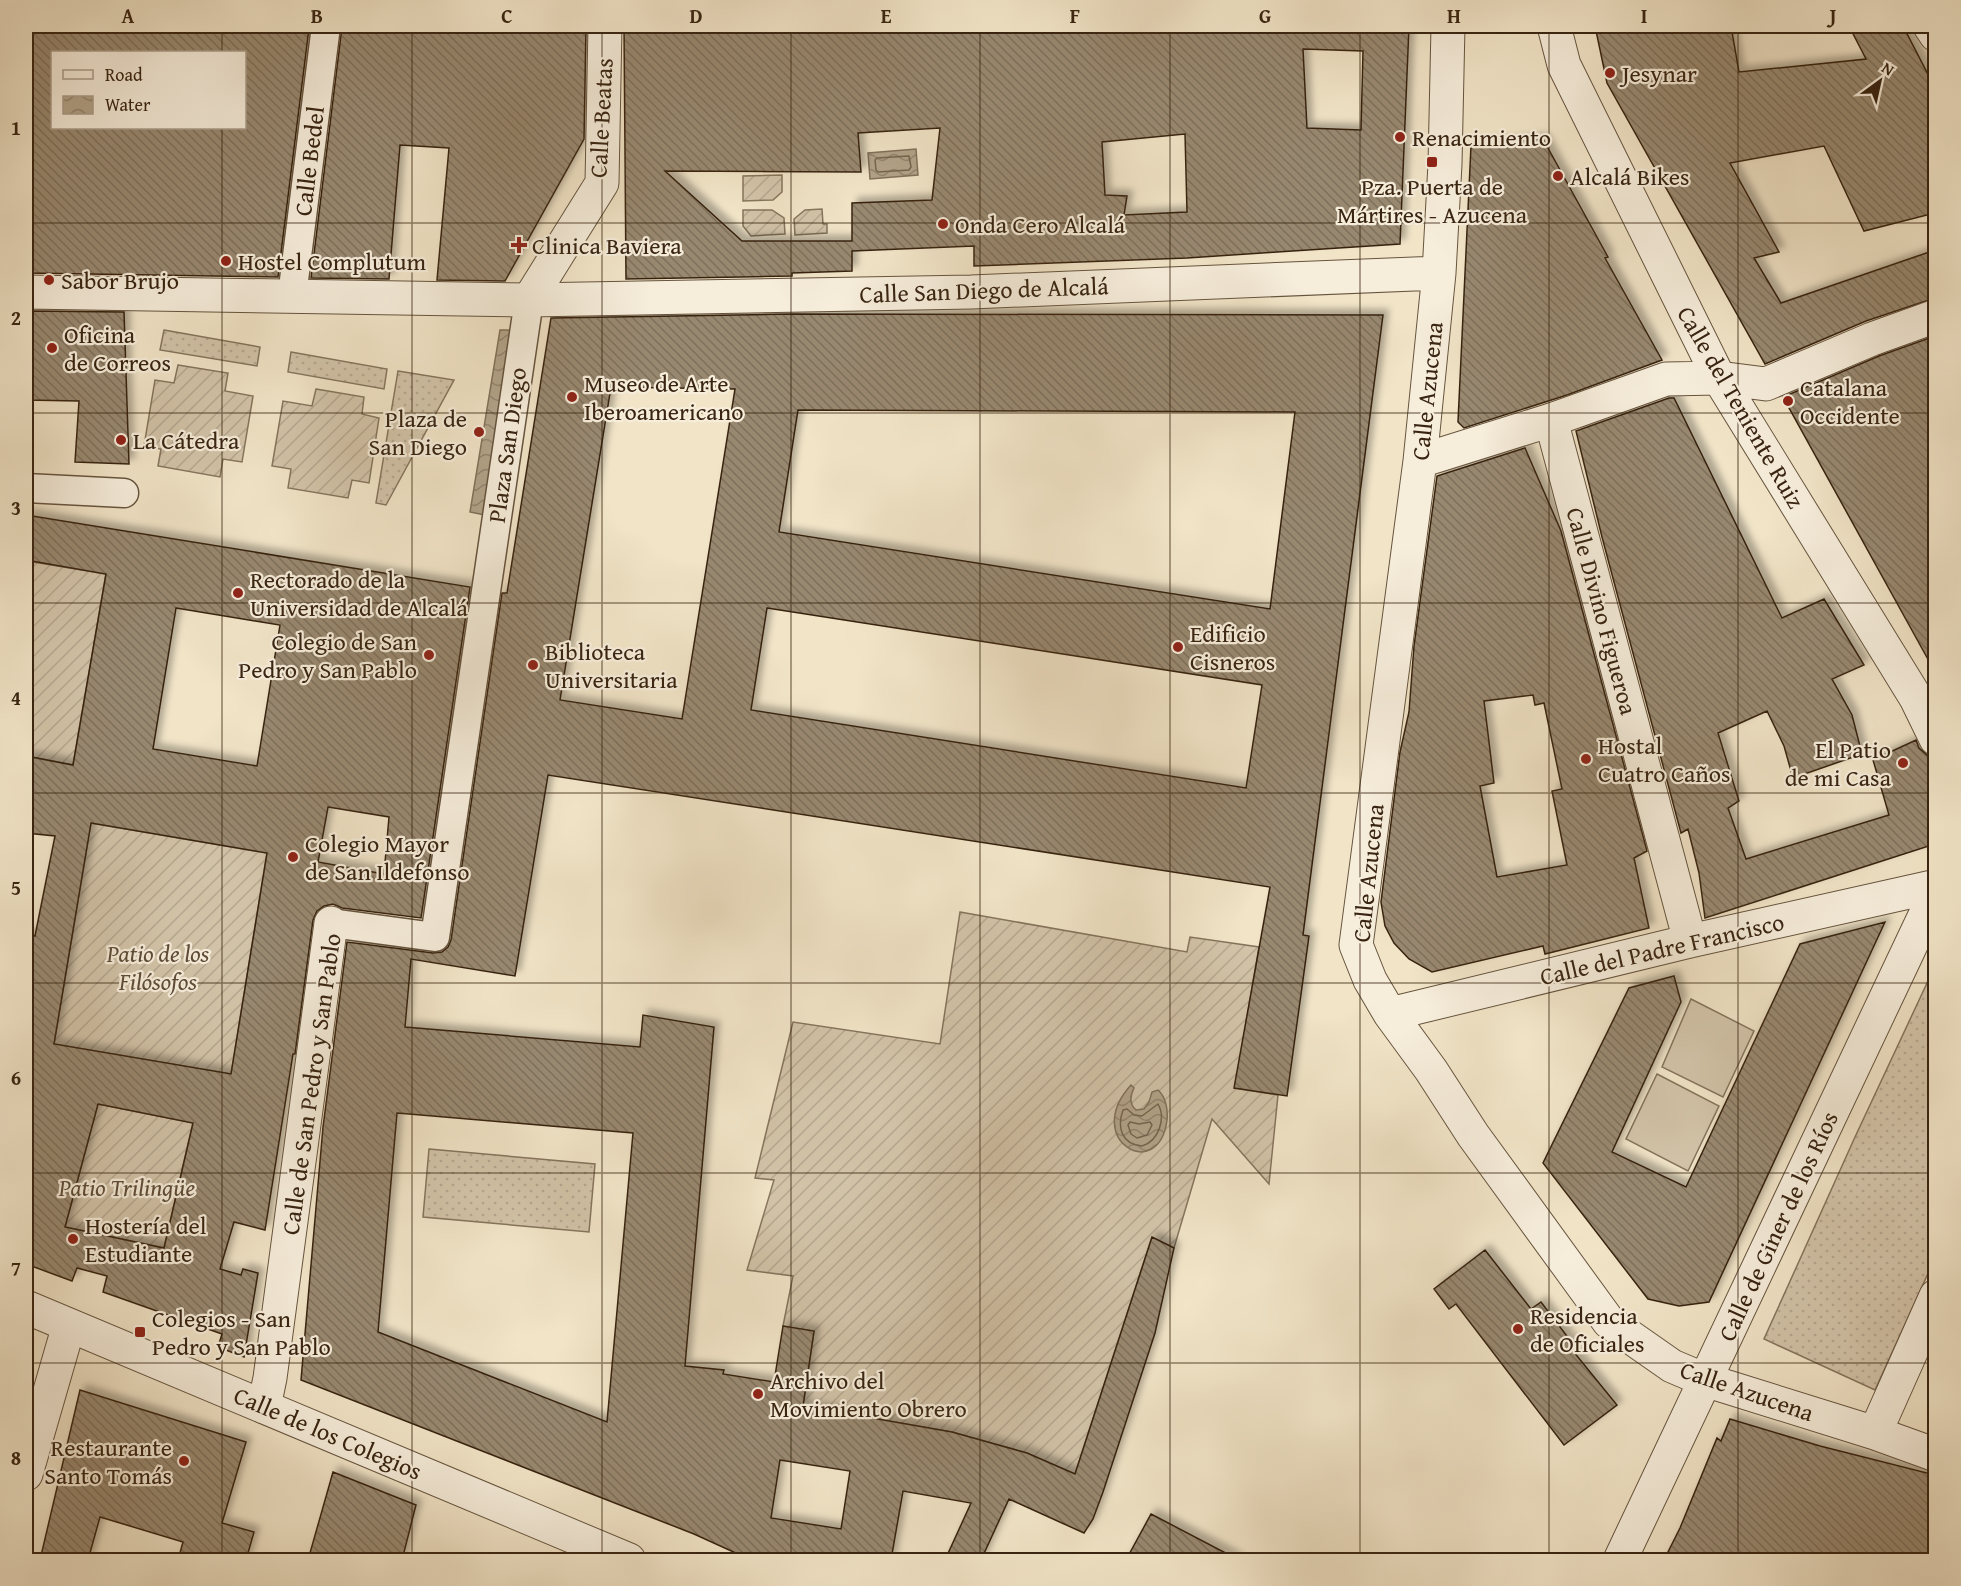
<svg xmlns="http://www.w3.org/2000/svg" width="1961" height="1586" font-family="'Gentium Book Plus',serif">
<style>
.grass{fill:url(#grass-dots);stroke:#85745c;stroke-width:1.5}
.garden{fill:url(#garden-furrows);stroke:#85745c;stroke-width:1.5}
.pitch{fill:#d2c3a8;stroke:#85745c;stroke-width:1.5}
.water{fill:url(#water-waves);stroke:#817059;stroke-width:1.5}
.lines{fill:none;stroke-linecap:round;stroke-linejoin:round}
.shore{stroke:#75644d;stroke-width:1.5}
.building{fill:url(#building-back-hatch);stroke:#382411;stroke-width:1.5;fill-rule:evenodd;filter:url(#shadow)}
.pedestrian-casing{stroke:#66543e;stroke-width:31}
.minor-casing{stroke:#66543e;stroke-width:35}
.pedestrian{stroke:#f6eddb;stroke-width:28}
.minor{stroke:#f6eddb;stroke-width:33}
.grid{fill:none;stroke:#382411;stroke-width:1.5;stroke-opacity:0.55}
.poi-dot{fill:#8f2418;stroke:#f6eddb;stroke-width:2}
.labels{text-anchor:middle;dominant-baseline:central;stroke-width:4.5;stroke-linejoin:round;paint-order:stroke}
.poi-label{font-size:24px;fill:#382411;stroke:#f6eddb;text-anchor:start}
.street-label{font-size:24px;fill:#382411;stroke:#f6eddb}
.park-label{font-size:24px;font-style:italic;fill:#5e4c37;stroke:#f6eddb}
.neatline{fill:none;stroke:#382411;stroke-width:2}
.grid-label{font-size:20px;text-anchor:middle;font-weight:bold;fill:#382411}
</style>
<defs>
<pattern id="grass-dots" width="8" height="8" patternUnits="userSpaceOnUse" patternTransform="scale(1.5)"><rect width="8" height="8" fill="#d2c3a8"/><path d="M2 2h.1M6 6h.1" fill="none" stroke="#b5a790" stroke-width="1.8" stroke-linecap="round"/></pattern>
<pattern id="garden-furrows" width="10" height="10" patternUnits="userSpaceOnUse" patternTransform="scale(1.5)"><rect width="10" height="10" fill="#d2c3a8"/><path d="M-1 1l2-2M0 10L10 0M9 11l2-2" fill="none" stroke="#b5a790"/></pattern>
<pattern id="water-waves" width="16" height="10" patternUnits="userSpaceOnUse" patternTransform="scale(1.5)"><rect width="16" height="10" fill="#b2a389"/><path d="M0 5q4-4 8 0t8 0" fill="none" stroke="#92856f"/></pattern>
<pattern id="building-back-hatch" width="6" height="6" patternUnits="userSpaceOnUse" patternTransform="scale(1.5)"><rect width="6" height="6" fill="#988870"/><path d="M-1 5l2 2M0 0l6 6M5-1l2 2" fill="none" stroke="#7d6f5b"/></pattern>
<filter id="shadow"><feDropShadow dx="5.5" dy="-5.5" stdDeviation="3" flood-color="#0004"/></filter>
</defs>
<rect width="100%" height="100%" fill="#f1e4c7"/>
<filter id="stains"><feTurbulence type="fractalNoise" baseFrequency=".00333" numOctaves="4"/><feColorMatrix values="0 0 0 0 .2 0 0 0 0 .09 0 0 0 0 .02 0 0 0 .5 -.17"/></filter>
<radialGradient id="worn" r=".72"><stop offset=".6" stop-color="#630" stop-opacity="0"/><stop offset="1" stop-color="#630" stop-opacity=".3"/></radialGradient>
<path class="grass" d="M164 330 260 347 257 366 160 350Z
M291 352 387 369 384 389 288 372Z
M398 371 454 380 386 505 376 503Z
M1935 966V1258L1875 1390 1764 1339 1855 1137Z
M429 1149 595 1164 589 1232 423 1217Z"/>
<path class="garden" d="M782 175V192L773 200 743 201V176Z
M822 209 823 224H827V233L795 235 794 219 805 210Z
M743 210H772L784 218 785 234 751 236 743 226Z
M178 365 228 373 225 391 253 396 242 462 223 459 220 477 158 466 161 449 144 446 155 380 174 383Z
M316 389 364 397 362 414 379 418 369 483 352 480 348 498 288 488 291 469 272 466 283 401 312 406Z
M33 562 106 574 73 765 26 756V605Z
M91 823 267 853 231 1074 54 1044Z
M960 912 1187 952 1190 937 1259 947 1235 1088 1278 1095 1269 1184 1212 1119 1174 1248 1152 1237 1075 1474 1027 1453 952 1432 803 1406 814 1331 783 1326 793 1276 747 1270 774 1180 755 1178 793 1022 940 1044Z
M98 1104 193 1123 164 1248 65 1227Z"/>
<path class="pitch" d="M1691 999 1754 1031 1723 1097 1662 1067Z
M1657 1074 1719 1106 1688 1171 1626 1139Z"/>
<path class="water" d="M916 149 918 175 870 179 868 153Z
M500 330H514L485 515 470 512Z
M1131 1085 1134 1088C1130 1096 1129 1104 1136 1110L1144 1109 1149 1102 1152 1092 1158 1090C1166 1097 1168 1110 1167 1120 1159 1184 1081 1140 1131 1085Z"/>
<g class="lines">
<path class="shore" d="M909 156 911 167 909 170 878 172 876 170 875 160 877 158Z
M1158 1104C1166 1118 1159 1141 1142 1146 1121 1144 1117 1127 1123 1110L1127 1109 1134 1115 1142 1116Z
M1130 1122 1139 1124 1150 1122 1152 1125 1147 1135 1137 1138 1131 1134 1128 1125Z"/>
</g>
<path class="building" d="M26 26H297V29L309 28 278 277 26 273ZM52 52H244V128H52Z
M368 26H586L584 139 505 281 437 280 449 148 400 145 389 279 311 278 342 27Z
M624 26H1409L1400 244 1187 258 974 266V246L852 251V271L792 273V276L626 279ZM1303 49 1363 51 1361 130 1307 128ZM940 128 932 200 852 203V241H742L665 171 861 172 858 133ZM1185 134 1187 212 1124 215 1127 196 1105 195 1102 142Z
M1595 26H1731L1739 72 1866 59 1849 26H1903L1935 88V213L1864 231 1824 146 1730 163 1779 252 1754 258 1781 303 1935 250V298L1866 321 1765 364 1607 83Z
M1543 139 1608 257 1605 258 1662 360 1567 395 1464 428 1458 422 1471 146Z
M26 311 124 312 129 464 75 462 79 401 26 400Z
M793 314 1383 315 1303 935 1309 936 1287 1096 1234 1088 1270 887 548 775 515 976 411 959 405 1027 640 1047 643 1015 714 1027 685 1366 724 1370 723 1374 774 1382 783 1326 814 1331 803 1406 952 1432 1027 1453 1075 1474 1152 1237 1174 1248 1155 1333 1103 1492 1093 1519 1084 1533 1009 1499 981 1560H945L971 1503 903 1491 891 1560H751L694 1534 301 1380 323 1127 347 942 433 953 442 952 448 947 451 940 502 593H507L551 318ZM611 387 735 389 682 719 560 700ZM798 410 1295 412 1270 609 779 532ZM767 608 1262 685 1246 788 751 710ZM397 1113 633 1133 607 1422 378 1332ZM780 1460 850 1471 841 1529 771 1518Z
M1935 336V672L1783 397 1879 356Z
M1669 398H1674L1782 618 1824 599 1864 665 1832 679 1852 715 1862 754 1793 778 1784 746 1767 711 1718 733 1739 801 1728 808 1746 859 1889 815 1873 760 1916 740 1919 748 1928 756 1935 788V844L1705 918 1699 873 1688 829 1681 833 1602 537 1576 431Z
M1525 448 1561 531 1647 851 1634 858 1649 928 1545 954 1543 946 1432 972 1409 959 1394 943 1385 926 1381 902 1400 752 1409 712 1414 646 1437 476ZM1533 695 1535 705 1544 703 1562 789 1552 791 1567 865 1497 877 1480 786 1494 783 1484 701Z
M26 515 470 587 421 918 342 908 333 904 324 906 317 911 313 920 295 1054H293L265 1230 234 1222 220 1269 241 1275 243 1269 258 1273 244 1357 218 1347 222 1334 103 1292 107 1276 77 1268 72 1281 26 1264V934L35 936 55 836 26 833V756L73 765 106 574 26 560ZM176 608 280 625 257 766 153 749ZM328 807 389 817 384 874 318 862ZM91 823 267 853 231 1074 54 1044ZM98 1104 193 1123 164 1248 65 1227Z
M1885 922 1709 1302 1679 1306 1648 1299 1543 1163 1629 988 1674 976 1681 1002 1612 1152 1686 1187 1800 944Z
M1485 1250 1531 1309 1541 1302 1576 1348 1573 1351 1617 1405 1564 1445 1456 1304 1449 1309 1434 1289Z
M80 1390 246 1442 222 1523 254 1532 246 1560H178L183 1542 100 1517 88 1560H40Z
M1730 1419 1820 1446 1935 1475V1560H1664L1680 1528 1717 1438 1721 1441Z
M333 1472 416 1505 402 1560H308Z
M1151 1514 1239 1560H1126Z"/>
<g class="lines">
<defs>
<path id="pedestrian" d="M292 296 326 26
M26 488 124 493
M331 923 435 937 529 300"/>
<path id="minor" d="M1448 26 1445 164 1439 273 1420 461 1356 945 1370 980 1390 1014 1431 1070 1473 1135 1609 1322 1672 1366 1705 1380 1875 1433 1936 1455
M1554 26 1564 65 1719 378 1916 698 1936 739
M1930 26 1936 35
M26 292 529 300 971 292 1439 273
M529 300 602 183 605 26
M1551 420 1690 941
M1420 461 1551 420 1666 379 1719 378 1766 384 1872 339 1936 316
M1390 1014 1690 941 1936 886
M26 1307 629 1560
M264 1407 270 1378 331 923
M1875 1433 1936 1296
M26 1474 69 1325
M1620 1560 1936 892"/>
</defs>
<use href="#pedestrian" class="pedestrian-casing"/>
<use href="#minor" class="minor-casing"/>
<use href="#pedestrian" class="pedestrian"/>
<use href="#minor" class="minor"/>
</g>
<path class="grid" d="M222 26V52M412 26V1560M602 26V1560M791 26V1560M980 26V1560M1170 26V1560M1360 26V1560M1549 26V1560M1738 26V1560M222 128V1560M26 223H1936M26 413H1936M26 603H1936M26 793H1936M26 983H1936M26 1173H1936M26 1363H1936"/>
<g class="poi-dot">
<circle cx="1610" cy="73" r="6"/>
<circle cx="1400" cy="137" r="6"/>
<rect x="1426" y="156" width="12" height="12" rx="3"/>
<circle cx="1558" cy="176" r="6"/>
<circle cx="943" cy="224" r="6"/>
<path d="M516 236h6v6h6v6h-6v6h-6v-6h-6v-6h6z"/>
<circle cx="226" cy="261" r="6"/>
<circle cx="49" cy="280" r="6"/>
<circle cx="52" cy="348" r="6"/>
<circle cx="572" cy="397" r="6"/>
<circle cx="1788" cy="401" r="6"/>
<circle cx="479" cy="432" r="6"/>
<circle cx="121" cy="440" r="6"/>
<circle cx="238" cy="593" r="6"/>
<circle cx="1178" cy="647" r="6"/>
<circle cx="429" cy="655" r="6"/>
<circle cx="533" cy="665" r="6"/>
<circle cx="1586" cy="759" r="6"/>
<circle cx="1903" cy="763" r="6"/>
<circle cx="293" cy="857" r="6"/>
<circle cx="73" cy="1239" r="6"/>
<circle cx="1518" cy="1329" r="6"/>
<rect x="134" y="1326" width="12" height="12" rx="3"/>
<circle cx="758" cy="1394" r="6"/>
<circle cx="184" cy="1461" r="6"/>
</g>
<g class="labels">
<g class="poi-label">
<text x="1622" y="73">Jesynar</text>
<text x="1412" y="137">Renacimiento</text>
<text x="1570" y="176">Alcalá Bikes</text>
<text x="1432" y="186" text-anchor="middle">Pza. Puerta de<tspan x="1432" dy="28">Mártires - Azucena</tspan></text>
<text x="955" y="224">Onda Cero Alcalá</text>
<text x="532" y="245">Clinica Baviera</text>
<text x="238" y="261">Hostel Complutum</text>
<text x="61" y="280">Sabor Brujo</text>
<text x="64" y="334">Oficina<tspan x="64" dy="28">de Correos</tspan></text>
<text x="584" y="383">Museo de Arte<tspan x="584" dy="28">Iberoamericano</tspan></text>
<text x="1800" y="387">Catalana<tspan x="1800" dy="28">Occidente</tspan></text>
<text x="467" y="418" text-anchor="end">Plaza de<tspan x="467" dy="28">San Diego</tspan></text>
<text x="133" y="440">La Cátedra</text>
<text x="250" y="579">Rectorado de la<tspan x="250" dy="28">Universidad de Alcalá</tspan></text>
<text x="1190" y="633">Edificio<tspan x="1190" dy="28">Cisneros</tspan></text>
<text x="417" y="641" text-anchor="end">Colegio de San<tspan x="417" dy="28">Pedro y San Pablo</tspan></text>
<text x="545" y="651">Biblioteca<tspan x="545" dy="28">Universitaria</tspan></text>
<text x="1598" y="745">Hostal<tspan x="1598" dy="28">Cuatro Caños</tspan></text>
<text x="1891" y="749" text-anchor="end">El Patio<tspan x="1891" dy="28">de mi Casa</tspan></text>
<text x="305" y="843">Colegio Mayor<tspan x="305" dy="28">de San Ildefonso</tspan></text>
<text x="85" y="1225">Hostería del<tspan x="85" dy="28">Estudiante</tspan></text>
<text x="1530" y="1315">Residencia<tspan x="1530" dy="28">de Oficiales</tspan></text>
<text x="152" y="1318">Colegios - San<tspan x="152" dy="28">Pedro y San Pablo</tspan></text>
<text x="770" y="1380">Archivo del<tspan x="770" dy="28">Movimiento Obrero</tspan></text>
<text x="172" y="1447" text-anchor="end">Restaurante<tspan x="172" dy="28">Santo Tomás</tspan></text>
</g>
<g class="street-label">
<text transform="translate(601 118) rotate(-87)">Calle Beatas</text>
<text transform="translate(309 161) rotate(-83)">Calle Bedel</text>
<text transform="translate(984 290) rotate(-2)">Calle San Diego de Alcalá</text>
<text transform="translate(1427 391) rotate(-84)">Calle Azucena</text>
<text transform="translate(1741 407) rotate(60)">Calle del Teniente Ruiz</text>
<text transform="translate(507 445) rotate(-82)">Plaza San Diego</text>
<text transform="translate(1602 611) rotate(75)">Calle Divino Figueroa</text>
<text transform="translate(1368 873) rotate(-84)">Calle Azucena</text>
<text transform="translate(1662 949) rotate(-13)">Calle del Padre Francisco</text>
<text transform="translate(311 1084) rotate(-82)">Calle de San Pedro y San Pablo</text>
<text transform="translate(1778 1226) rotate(-65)">Calle de Giner de los Ríos</text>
<text transform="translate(1747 1391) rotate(19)">Calle Azucena</text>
<text transform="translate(328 1433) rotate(23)">Calle de los Colegios</text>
</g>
<g class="park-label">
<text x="158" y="953">Patio de los<tspan x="158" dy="28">Filósofos</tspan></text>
<text x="127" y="1187">Patio Trilingüe</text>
</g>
</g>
<rect width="1961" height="1586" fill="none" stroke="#f1e4c7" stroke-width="66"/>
<rect x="51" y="51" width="195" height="78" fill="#f6eddb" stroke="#aa9d8a" stroke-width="1.5"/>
<rect x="63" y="70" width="30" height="9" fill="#f6eddb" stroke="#aa9d8a" stroke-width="1.5"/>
<text x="105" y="81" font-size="18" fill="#382411">Road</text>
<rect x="63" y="96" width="30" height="18" fill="url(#water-waves)" stroke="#aa9d8a" stroke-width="1.5"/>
<text x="105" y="111" font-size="18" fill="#382411">Water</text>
<g transform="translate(1880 81) rotate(33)" stroke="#f6eddb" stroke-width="4.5" paint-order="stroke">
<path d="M0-4.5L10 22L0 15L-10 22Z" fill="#382411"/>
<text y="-9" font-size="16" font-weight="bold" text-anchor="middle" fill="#382411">N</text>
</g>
<rect x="33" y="33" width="1895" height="1520" class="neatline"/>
<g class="grid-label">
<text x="128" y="23">A</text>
<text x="317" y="23">B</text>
<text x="507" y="23">C</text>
<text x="696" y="23">D</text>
<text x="886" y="23">E</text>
<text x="1075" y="23">F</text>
<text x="1265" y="23">G</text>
<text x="1454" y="23">H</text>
<text x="1644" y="23">I</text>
<text x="1833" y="23">J</text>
<text x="16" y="135">1</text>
<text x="16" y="325">2</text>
<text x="16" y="515">3</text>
<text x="16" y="705">4</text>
<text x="16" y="895">5</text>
<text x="16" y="1085">6</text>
<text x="16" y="1275">7</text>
<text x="16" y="1465">8</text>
</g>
<rect width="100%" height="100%" filter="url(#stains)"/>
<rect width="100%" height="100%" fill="url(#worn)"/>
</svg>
